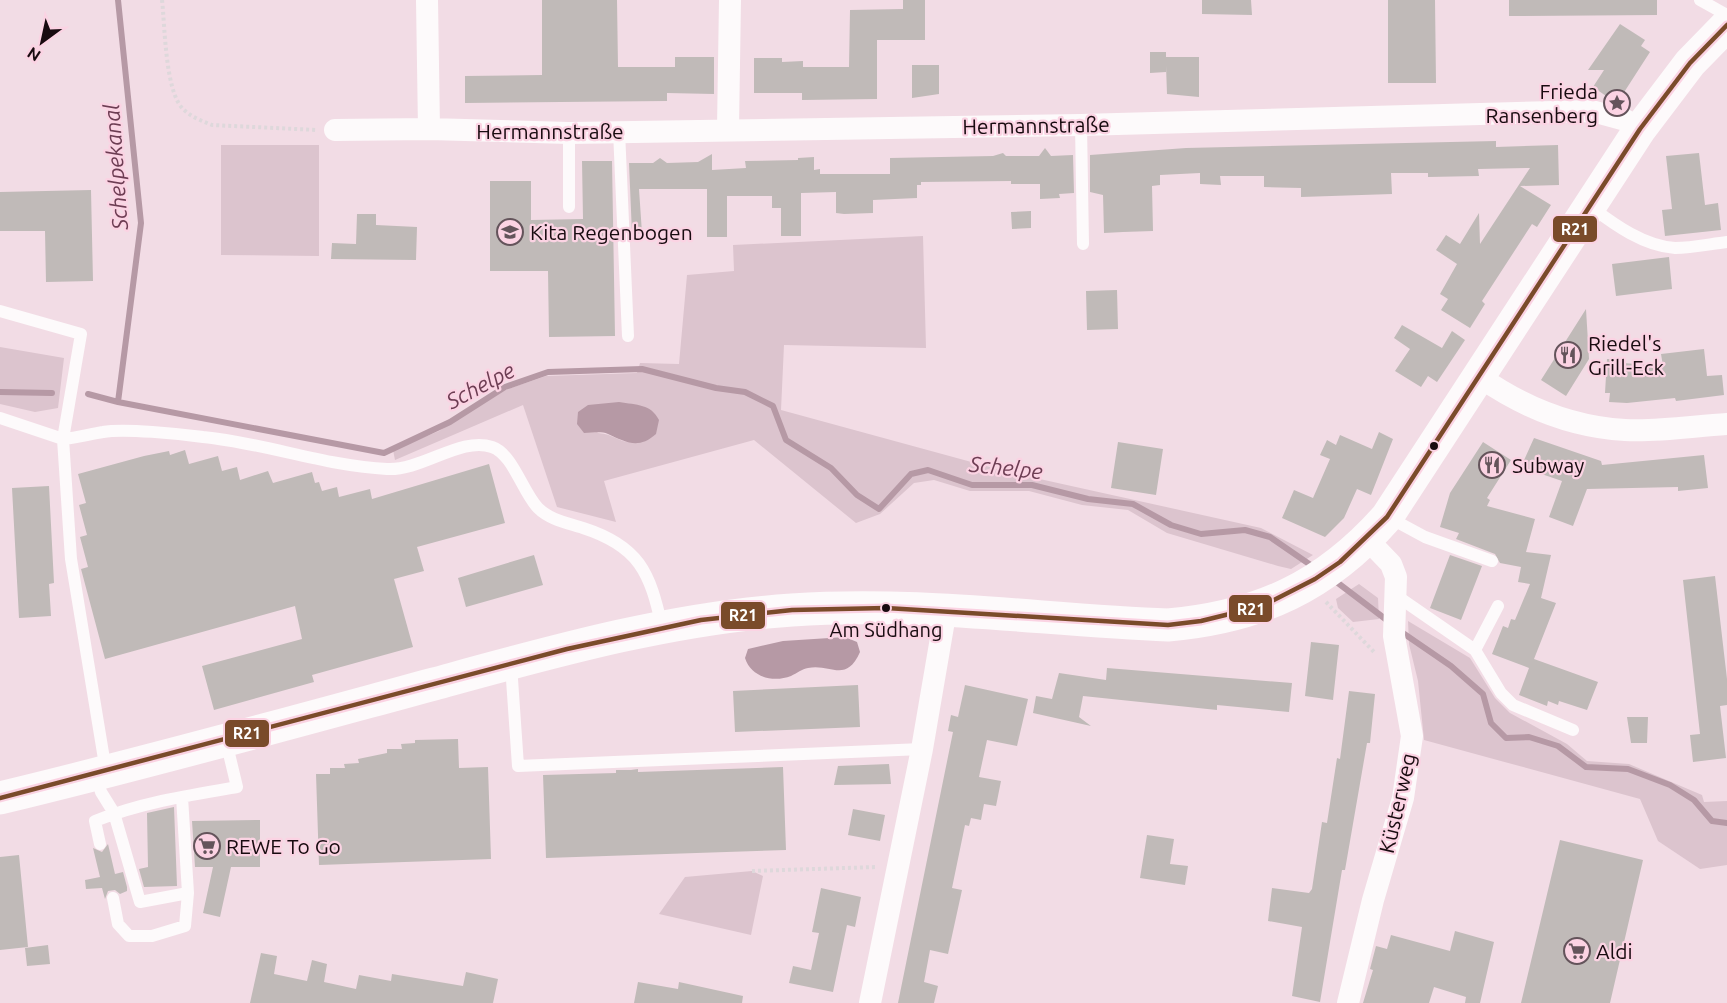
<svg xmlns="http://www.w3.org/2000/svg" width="1727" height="1003" font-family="Ubuntu,sans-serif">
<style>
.green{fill:#dcc4ce;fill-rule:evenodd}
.water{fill:#b699a5}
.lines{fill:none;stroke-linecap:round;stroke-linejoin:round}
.stream{stroke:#b699a5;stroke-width:6}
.building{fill:#c0bab8}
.path{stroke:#ded8db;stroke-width:4;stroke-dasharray:3 3;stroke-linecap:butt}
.service{stroke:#fdfafb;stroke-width:12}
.minor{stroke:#fdfafb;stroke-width:22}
.primary{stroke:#fdfafb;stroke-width:33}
.bus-1-casing{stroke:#fbd3e3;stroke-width:9}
.bus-1{stroke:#7a4b2a;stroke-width:4.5}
.bus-dot{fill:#180b10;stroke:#fbd3e3;stroke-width:2}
.labels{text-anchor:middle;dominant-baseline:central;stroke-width:4.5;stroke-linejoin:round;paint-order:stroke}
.bus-label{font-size:20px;fill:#180b10;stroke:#fbd3e3}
.poi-label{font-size:21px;fill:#180b10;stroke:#fbd3e3;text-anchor:start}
.street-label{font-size:21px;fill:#180b10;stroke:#fbd3e3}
.water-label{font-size:22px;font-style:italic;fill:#6d3d53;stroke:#fbd3e3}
.line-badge{stroke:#fbd3e3;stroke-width:2}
.badge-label{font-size:16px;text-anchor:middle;font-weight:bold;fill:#fff}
</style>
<rect width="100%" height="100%" fill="#f2dce5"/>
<path class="green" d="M221 145H319V256L221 255Z
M923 236 926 348 784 345 781 410 1008 472 1261 528 1313 555 1291 569 1278 566 1167 533 1128 510 1082 505 1029 491H970L934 480 914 483 880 514 856 523 754 440 604 481 616 522 557 507 523 405 395 460 393 450 439 431 505 390 546 376 637 373 640 363 679 364 687 275 734 271 733 245ZM579 412 644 441C621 447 617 434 598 433Z
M0 347 64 358 58 408 35 412 0 404Z
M1359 584 1378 598 1379 619 1353 622 1338 608 1336 599Z
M1408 621 1470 658 1495 698 1510 713 1567 744 1587 761 1629 764 1702 795 1704 802 1727 801V865L1700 869 1658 841 1640 799 1424 740 1418 681 1409 644Z
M752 871 763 876 751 935 659 914 685 877Z"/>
<path class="water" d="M619 402C637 405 651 404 659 420L656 434C638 450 626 442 608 434 601 431 592 433 584 433L577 424 578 412 588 405Z
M845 637 857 642 860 652C846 684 830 663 808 668 802 669 797 673 791 676 773 683 751 677 745 658L748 649 783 641Z"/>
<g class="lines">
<path class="stream" d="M0 392 52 393
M88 394 118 402 384 453 450 422 505 387 548 372 642 369 716 388 745 392 773 406 786 440 831 468 857 495 879 509 911 474 928 470 972 485H1032L1088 499 1133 504 1171 525 1201 534 1245 530 1270 537 1315 568
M118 402 141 223 118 0
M1334 580 1388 621
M1400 631 1451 666 1483 694 1491 723 1506 738 1529 737 1558 746 1586 767 1628 769 1670 785 1694 800 1712 821 1727 823"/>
</g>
<path class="building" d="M542 0H617L618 67H675V57H714V94L667 93V101L465 103V76L542 75Z
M903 0H925V40H877V99L802 100V93H754V58H782V62L803 61V67H849L850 10 903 9Z
M1202 0H1251L1252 15 1202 14Z
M1388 0H1435L1436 83H1388Z
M1509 0H1657V15L1509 16Z
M1620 24 1645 40 1641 46 1650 52 1621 97 1613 92 1609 98 1593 87 1604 70H1588Z
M1150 52H1166V57H1199V97L1167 94 1166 66V72L1150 73Z
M912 65H939V94L912 98Z
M1496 141V147L1558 145 1559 185 1520 186 1551 205 1537 227 1532 224 1482 301 1485 304 1470 328 1441 310 1448 299 1440 294 1457 264 1436 250 1446 235 1460 244 1479 213 1480 244 1530 168 1478 169 1479 176 1428 177V173H1391L1392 194 1301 197V188L1264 187V176H1220L1221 185 1200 184V173L1160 175V185L1152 186 1153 231 1123 232 1104 233 1103 195 1090 192V155L1186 148Z
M1045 148 1051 156 1073 155 1074 193 1059 194 1060 198 1040 199V184H1011V181L921 182V185H917V198L873 200V213L844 214 836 213V192L801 193V236H781V208H772V196H727V237H707V189H639L642 233 632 234 629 163H653L660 158 667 163 698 162 712 154V170L746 168 745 161 798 160V158L814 157V170L820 169V174H890V158L993 156 1003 153 1006 156H1039Z
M1699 153 1705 205 1718 203 1721 230 1665 236 1662 210 1672 209 1666 156Z
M582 161H612L615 336 549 337 548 271H490V181H531V220L583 219Z
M91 190 93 281 46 282 45 231H0V192Z
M1031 211V228L1012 229 1011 212Z
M357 214H376V225L417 227 416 260 331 259 332 243 356 244Z
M1669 257 1672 289 1616 296 1612 264Z
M1117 290 1118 329 1087 330 1086 291Z
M1586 309 1589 359 1566 396 1541 380Z
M1402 325 1442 348 1452 331 1465 340 1437 382 1428 376 1421 387 1395 371 1410 349 1394 338Z
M1704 349 1707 376 1722 375 1724 395 1676 401 1675 398 1627 403 1609 402 1610 393H1605L1607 359H1623V363L1663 366 1661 354Z
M1379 432 1393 439 1371 495 1357 489 1344 518 1325 537 1282 518 1294 490 1313 498 1330 459 1320 455 1327 440 1336 445 1340 435 1372 449Z
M1534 438 1601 461 1602 465 1704 455 1708 488 1678 491V487L1587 489 1573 526 1549 517 1562 481 1521 467Z
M1118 442 1163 449 1156 495 1111 488Z
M1483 442 1511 460 1487 498 1490 500 1487 506 1535 519 1526 552 1551 555 1541 598 1556 603 1534 659 1598 682 1587 710 1559 701 1558 705 1548 701 1547 706 1519 695 1529 668 1492 654 1503 626 1508 628 1511 619 1515 620 1530 584 1518 582 1521 567 1500 563 1495 554 1456 539 1459 533 1440 527 1450 493Z
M185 450 189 464 218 456 222 471 237 467 240 480 268 471 273 483 312 472 315 483 319 482 322 491 337 487 339 497 370 489 372 499 489 464 505 523 417 547 424 571 394 579 413 647 312 675 314 682 214 710 202 666 302 639 295 606 105 659 81 569 88 567 80 537 87 535 79 505 86 503 78 474 144 456 169 451 170 455Z
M49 486 54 583 49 584 51 616 19 618 12 488Z
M534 555 543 585 466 607 458 578Z
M1450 555 1482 566 1461 620 1430 608Z
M1715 576 1727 679V705L1720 706 1726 758 1693 762 1690 735 1700 734 1683 580Z
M1311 642 1339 645 1333 700 1305 696Z
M1107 668 1292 683 1289 712 1217 705V710L1083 696 1079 717 1091 726 1033 713 1036 696 1052 699 1059 673 1106 680Z
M858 685 860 727 735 732 733 691Z
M965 685 1028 699 1017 746 987 740 979 777 1001 781 996 806 984 804 981 820 971 818 969 826 965 825 952 888 962 890 948 954 930 950 924 982 938 986 934 1003H898L953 732 948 731 951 715 958 717Z
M1349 691 1375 694 1370 743H1367L1345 870H1342L1320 1002 1292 996 1302 927 1268 921 1272 888 1309 893 1312 889 1322 822 1327 823 1337 758 1340 759Z
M1627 717H1648L1647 743H1631Z
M458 739 459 768 488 767 491 859 319 865 316 774H330V768H345L344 764 359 763 358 759 387 753V749H402L401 744 415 743V740Z
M889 764 891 784 834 785 838 766Z
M783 767 786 850 546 858 543 775 616 773V770H631L638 769V772Z
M174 807 177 886 144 887 139 869 148 867 147 813Z
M853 809 885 815 880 841 848 835Z
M260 820V867H231L220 917 203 913 213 867H195L192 821Z
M1147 835 1174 839 1170 864 1188 866 1185 885 1140 878Z
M1560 840 1643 860 1610 1003H1521Z
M108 844 115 874 123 872 127 887V891L120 894 115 890 108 891 105 899 102 888 86 889 85 880 100 877 93 848 102 852Z
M19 855 28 947 0 950V857Z
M821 888 861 897 855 927 847 925 833 992 789 983 793 966 811 970 819 933 812 932Z
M1455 931 1494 942 1480 1003H1465L1466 997 1434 987 1429 1003H1363L1373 970 1370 969 1376 946 1387 949 1391 935 1450 951Z
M48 945 50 964 27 966 25 948Z
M261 953 277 956 274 974 307 981 312 960 327 964 324 982 356 989 359 975 391 981 392 974 463 986 466 972 498 979 493 1003H250Z
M638 982 678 989 679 982 743 996 742 1003H634Z"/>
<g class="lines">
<path class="path" d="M162 0C165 26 165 91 183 109 191 117 202 121 212 125L317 130
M1326 602 1375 653
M752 871 877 867"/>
<path class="service" d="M1700 0 1727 15
M1081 125 1083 244
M619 131 628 336
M569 133V207
M1591 207C1615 225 1644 246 1675 248 1692 248 1710 244 1727 242
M0 311 81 334 63 439C77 438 90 434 103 432 124 428 180 434 203 437 265 443 325 466 387 469 422 471 461 436 492 447 513 454 523 493 538 508 550 520 568 523 583 528 639 546 650 572 662 627
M0 418 63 439 71 559 106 771
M1388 517 1425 537 1492 561
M1394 594 1475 650 1501 693 1513 705 1573 730
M1475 650 1498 606
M511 665 518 766 922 749
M96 775 101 792 114 813 140 902 188 893 182 797
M100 844 95 821C140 803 190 795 237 787L226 741
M113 898 118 924 129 936H152L185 926 188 893"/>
<path class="minor" d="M427 0 429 129
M728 128 730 0
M335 130 429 129 569 133 1081 125 1592 111 1625 120 1640 129
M1480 377C1523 407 1572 427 1625 430 1658 432 1694 426 1727 424
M870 1003 922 749 946 609
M1348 1003 1373 900 1403 798 1412 736 1394 636 1396 577 1391 564 1367 539"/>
<path class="primary" d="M0 798C146 763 290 723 434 684 551 652 670 618 792 610 918 601 1042 620 1168 625 1260 617 1326 586 1387 517L1640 129 1690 63 1727 25"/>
<defs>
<path id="bus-1" d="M0 798 567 649 701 620 792 610 886 608 1168 625 1201 621 1262 606 1315 579 1340 562 1387 517 1640 129 1690 63 1727 25"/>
</defs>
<use href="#bus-1" class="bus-1-casing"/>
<use href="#bus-1" class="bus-1"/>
</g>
<defs>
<symbol id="sight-ring" viewBox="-11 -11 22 22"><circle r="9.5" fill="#fbd3e3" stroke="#64545b" stroke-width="1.5"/><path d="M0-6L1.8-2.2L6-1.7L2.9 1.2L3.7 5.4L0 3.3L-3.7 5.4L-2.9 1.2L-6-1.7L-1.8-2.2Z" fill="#64545b"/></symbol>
<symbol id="school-ring" viewBox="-11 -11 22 22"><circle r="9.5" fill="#fbd3e3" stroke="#64545b" stroke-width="1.5"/><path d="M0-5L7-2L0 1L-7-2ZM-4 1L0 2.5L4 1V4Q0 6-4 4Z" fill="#64545b"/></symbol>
<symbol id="restaurant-ring" viewBox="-11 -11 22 22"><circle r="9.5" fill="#fbd3e3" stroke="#64545b" stroke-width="1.5"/><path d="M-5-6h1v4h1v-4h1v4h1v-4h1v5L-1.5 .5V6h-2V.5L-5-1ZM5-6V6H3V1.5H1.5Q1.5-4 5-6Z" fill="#64545b"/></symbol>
<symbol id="supermarket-ring" viewBox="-11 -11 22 22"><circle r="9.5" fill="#fbd3e3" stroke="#64545b" stroke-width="1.5"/><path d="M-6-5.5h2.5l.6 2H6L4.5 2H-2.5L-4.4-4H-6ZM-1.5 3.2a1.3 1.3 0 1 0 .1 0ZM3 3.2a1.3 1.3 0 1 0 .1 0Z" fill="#64545b"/></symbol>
</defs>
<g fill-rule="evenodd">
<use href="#sight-ring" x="1602" y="88" width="30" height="30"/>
<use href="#school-ring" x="495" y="217" width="30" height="30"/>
<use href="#restaurant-ring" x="1553" y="340" width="30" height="30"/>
<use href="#restaurant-ring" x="1477" y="450" width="30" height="30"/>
<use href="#supermarket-ring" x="192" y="831" width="30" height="30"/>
<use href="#supermarket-ring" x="1562" y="936" width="30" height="30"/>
</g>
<g class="bus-dot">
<circle cx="1434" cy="446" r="5"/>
<circle cx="886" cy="608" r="5"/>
</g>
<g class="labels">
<g class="bus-label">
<text x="886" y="629">Am Südhang</text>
</g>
<g class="poi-label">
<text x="1598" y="91" text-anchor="end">Frieda<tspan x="1598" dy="24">Ransenberg</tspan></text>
<text x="530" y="232">Kita Regenbogen</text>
<text x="1588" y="343">Riedel's<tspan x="1588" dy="24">Grill-Eck</tspan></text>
<text x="1512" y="465">Subway</text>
<text x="226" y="846">REWE To Go</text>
<text x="1596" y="951">Aldi</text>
</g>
<g class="street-label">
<text transform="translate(1036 125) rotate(-1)">Hermannstraße</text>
<text x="550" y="131">Hermannstraße</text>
<text transform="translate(1397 803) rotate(-77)">Küsterweg</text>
</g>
<g class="water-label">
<text transform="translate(115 167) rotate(-94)">Schelpekanal</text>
<text transform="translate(480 385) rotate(-28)">Schelpe</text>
<text transform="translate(1006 467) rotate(6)">Schelpe</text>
</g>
</g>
<g class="line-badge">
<rect x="1552" y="215" width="46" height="28" rx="6" fill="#7a4b2a"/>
<rect x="1228" y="594" width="45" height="29" rx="6" fill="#7a4b2a"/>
<rect x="720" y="601" width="46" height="29" rx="6" fill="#7a4b2a"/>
<rect x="224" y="719" width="46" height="29" rx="6" fill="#7a4b2a"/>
</g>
<g class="badge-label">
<text x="1575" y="235">R21</text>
<text x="1251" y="615">R21</text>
<text x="743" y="621">R21</text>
<text x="247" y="739">R21</text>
</g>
<g transform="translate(42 42) rotate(213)" stroke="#fbd3e3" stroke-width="4.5" paint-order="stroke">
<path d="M0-4.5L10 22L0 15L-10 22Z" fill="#180b10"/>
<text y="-9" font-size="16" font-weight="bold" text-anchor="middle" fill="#180b10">N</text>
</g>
</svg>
